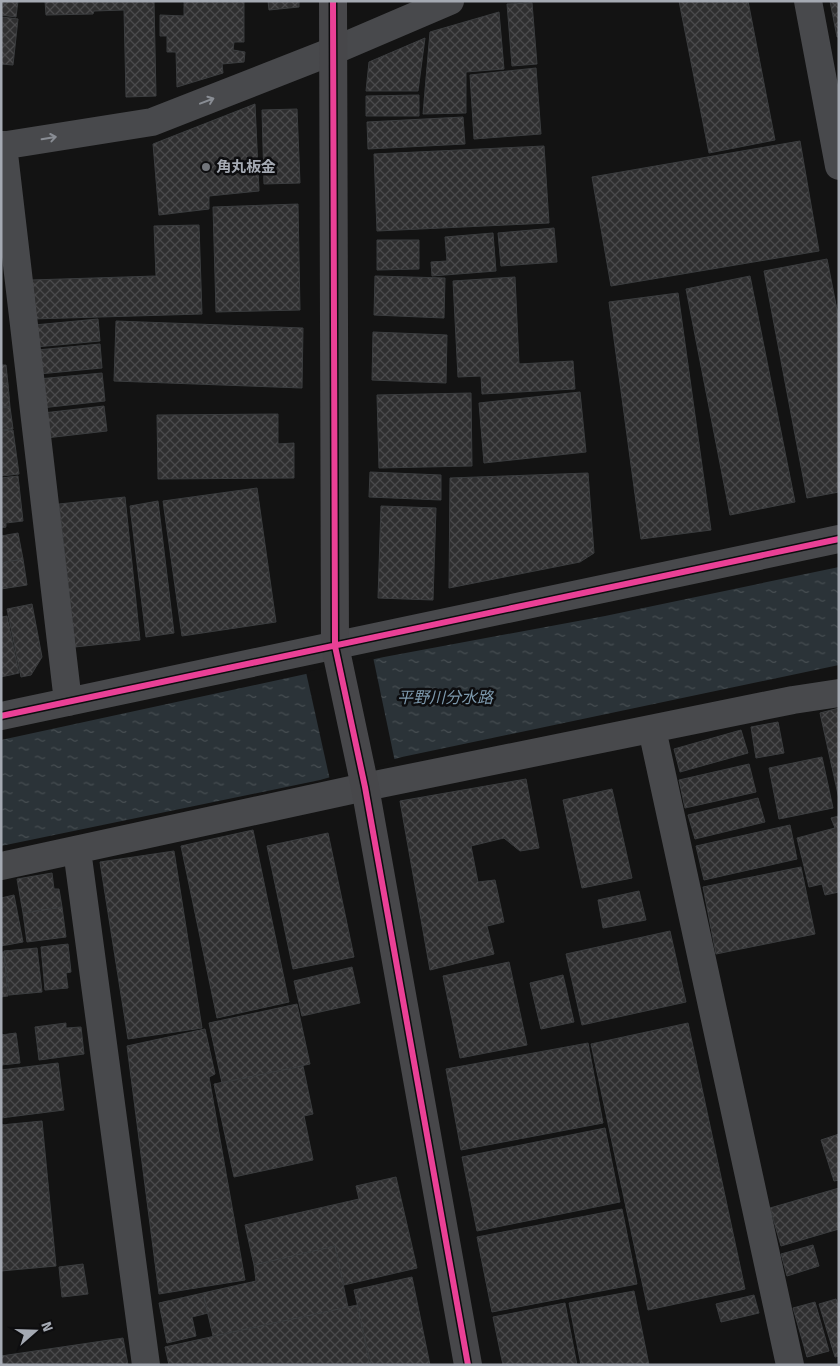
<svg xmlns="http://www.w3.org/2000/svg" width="840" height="1366" font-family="'Fira Sans','Noto Sans JP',sans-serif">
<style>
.water{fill:url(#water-ripples)}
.pier{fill:#131313}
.building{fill:url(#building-cross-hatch);stroke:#3b3d3f}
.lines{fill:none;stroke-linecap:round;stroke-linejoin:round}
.street{stroke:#48494c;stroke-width:28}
.secondary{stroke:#47474a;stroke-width:28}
.cycleway-casing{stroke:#0d0d0f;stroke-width:9}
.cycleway{stroke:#ea4096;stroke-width:6}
.oneway{stroke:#898d94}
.poi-dot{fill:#72757b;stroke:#0d0d0f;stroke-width:2}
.labels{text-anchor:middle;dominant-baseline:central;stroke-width:5;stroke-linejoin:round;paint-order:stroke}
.poi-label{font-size:15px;font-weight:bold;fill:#a5aab3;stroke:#0d0d0f;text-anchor:start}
.water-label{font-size:16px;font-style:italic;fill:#7d99ad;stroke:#0d0d0f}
</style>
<defs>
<pattern id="water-ripples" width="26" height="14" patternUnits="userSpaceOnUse" patternTransform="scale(1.25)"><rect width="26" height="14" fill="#2b3338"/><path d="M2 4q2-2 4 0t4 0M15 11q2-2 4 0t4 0" fill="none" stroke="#474e52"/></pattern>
<pattern id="building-cross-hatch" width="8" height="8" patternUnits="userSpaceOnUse" patternTransform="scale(1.25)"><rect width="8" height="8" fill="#2f2f30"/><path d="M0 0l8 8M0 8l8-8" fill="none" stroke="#4a4a4c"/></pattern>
</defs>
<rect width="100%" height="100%" fill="#131313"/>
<path class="water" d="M839 567V665L402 757 320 780 1 846V740L384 657 605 616Z"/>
<path class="pier" d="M373 657 395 762 330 780 306 672Z"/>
<path class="building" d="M2 1H18L16 17 1 15Z
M45 1H154L156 96 126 97 124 10 94 11 93 14 46 15Z
M184 1H244V42H234L233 50 245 52 244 62 222 64 223 73 177 87 176 52H167V36H160V15L184 16Z
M268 1H299V7L269 10Z
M679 1H748L775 140 709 153Z
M830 1H839V37H837Z
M532 3 537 64 512 66 507 4Z
M499 12 504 69 466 72V113L423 114 430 32Z
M2 17 18 19 13 65 1 64Z
M425 38 418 91H366L369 62Z
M536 68 541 134 474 139 470 75Z
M419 95V116H366V96Z
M255 104 259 191 209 196V209L159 215 153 144Z
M297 109 300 183 264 184 262 110Z
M463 117 465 144 368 149 367 122Z
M800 141 819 251 611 286 592 177Z
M544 146 549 223 377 231 374 154Z
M298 204 300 310 216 312 213 207Z
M199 225 202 314 32 319 31 280 156 276 154 226Z
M554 228 557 262 501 266 498 233Z
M493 233 496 271 432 276 431 262 447 261 445 237Z
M377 240H419V269L377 270Z
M827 259 839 320V492L807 498 764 271Z
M375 276 445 278 444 318 374 315Z
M750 276 795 502 730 515 686 289Z
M515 277 519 364 573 361 575 389 482 394 481 376 458 377 453 281Z
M678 293 711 530 641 539 609 302Z
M98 319 100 341 36 347 34 325Z
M116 321 303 328 302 388 114 381Z
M373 332 447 335 446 383 372 380Z
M100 344 102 368 39 374 37 350Z
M1 365H6L8 384 1 385Z
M102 373 105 401 41 408 38 379Z
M8 384 10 407H1V385Z
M580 392 586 452 484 463 479 403Z
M471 393 472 466 379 468 377 395Z
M104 406 107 431 46 438 43 413Z
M1 407H10L13 429 1 430Z
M278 414V444L294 443V478L158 479 157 415Z
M13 430 19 474 1 476V431Z
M370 472 441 475V500L369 497Z
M588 473 594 553 580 562 449 588 450 478Z
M18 476 23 521 6 523V527L1 528V478Z
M257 488 276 622 182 636 163 501Z
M125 497 140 640 75 647 59 504Z
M158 501 174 633 146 637 130 506Z
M381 506 436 508 433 600 378 598Z
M18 533 23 559 1 563V536Z
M23 559 27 585 1 589V563Z
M32 604 42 657 31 675 21 677 7 609Z
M7 616 19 673 1 677V617Z
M839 708V799L820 713Z
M778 722 784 753 756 758 751 727Z
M741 730 748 753 680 772 674 749Z
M822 757 833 808 779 819 769 768Z
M749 764 756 792 685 808 679 780Z
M526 779 539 848 520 851 504 838 471 846 478 882 495 880 504 922 487 926 494 954 430 970 400 801Z
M612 789 632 878 582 888 563 800Z
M758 798 765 822 695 839 688 815Z
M839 816V892L825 895 822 884 809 887 797 838 835 828 831 818Z
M790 825 797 859 704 880 696 846Z
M253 830 289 1002 217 1018 181 846Z
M328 833 354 957 293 969 267 846Z
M174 851 202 1028 128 1039 100 862Z
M801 867 815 934 716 954 703 887Z
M52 873 54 889H59L62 907 23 913 17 879Z
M639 891 646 920 603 928 598 900Z
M14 895 23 942 1 946V898Z
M62 907 66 937 27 942 23 913Z
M670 931 686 1002 582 1025 566 954Z
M68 944 71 972 66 973 68 988 45 990 41 947Z
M37 948 42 992 9 995 4 951Z
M1 952H4L8 996 1 997Z
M509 962 527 1045 460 1058 443 976Z
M352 967 360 1003 302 1016 294 981Z
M563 975 574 1022 541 1029 530 983Z
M297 1004 310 1064 222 1083 209 1023Z
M66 1023V1028L81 1027 84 1054 39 1060 35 1027Z
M688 1023 745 1289 648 1310 591 1044Z
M205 1029 215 1074 209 1077 245 1280 159 1294 127 1046Z
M16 1033 20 1063 1 1065V1035Z
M588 1043 603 1123 461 1150 446 1069Z
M58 1063 64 1110 1 1118V1070Z
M303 1066 313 1114 304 1116 313 1160 234 1177 214 1084Z
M42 1121 56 1266 1 1271V1125Z
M605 1128 620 1202 477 1231 462 1157Z
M839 1134V1180L834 1181 821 1140Z
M396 1177 417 1268 344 1285 335 1246 254 1265 245 1225 359 1199 356 1186Z
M839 1188V1229L781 1246 770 1208Z
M622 1209 637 1284 492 1312 477 1237Z
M813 1245 819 1266 787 1276 781 1254Z
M335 1246 348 1307 213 1336 203 1293 256 1281 254 1265Z
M83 1264 88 1294 62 1297 59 1267Z
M412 1277 430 1365H371L354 1290Z
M634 1291 649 1365H581L569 1303Z
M203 1293 208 1313 192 1317 196 1336 167 1343 159 1303Z
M754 1295 759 1313 721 1322 716 1304Z
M836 1299 839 1308V1356L835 1357 819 1304Z
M815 1302 829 1351 807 1357 793 1308Z
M565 1303 577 1365H503L493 1317Z
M357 1305 370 1365H169L165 1347Z
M123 1338 128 1365H1V1356Z"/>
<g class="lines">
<path class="street" d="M808 1 839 166
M3 145 68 702
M1 146 152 122 333 51 450 1
M1 716 839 539
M652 729 790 1365
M77 850 146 1365
M1 866 365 787 793 700 839 693"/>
<path class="secondary" d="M333 1 335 646 365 787 468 1365"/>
<defs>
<path id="cycleway" d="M333 1 335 646 365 787 468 1365
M1 716 839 539"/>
</defs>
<use href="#cycleway" class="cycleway-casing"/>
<use href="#cycleway" class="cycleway"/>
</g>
<defs><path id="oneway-shaft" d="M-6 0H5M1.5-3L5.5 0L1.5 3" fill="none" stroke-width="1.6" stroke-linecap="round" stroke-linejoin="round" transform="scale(1.25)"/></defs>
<g class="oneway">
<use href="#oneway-shaft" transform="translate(207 101) rotate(-21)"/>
<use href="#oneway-shaft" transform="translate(49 138) rotate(-9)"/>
</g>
<circle class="poi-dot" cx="206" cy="167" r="5"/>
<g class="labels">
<g class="poi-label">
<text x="216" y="167">角丸板金</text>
</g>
<g class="water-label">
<text x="445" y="697">平野川分水路</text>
</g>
</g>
<rect width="840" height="1366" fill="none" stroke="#a5aab3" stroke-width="5"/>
<g transform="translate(35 1331) rotate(70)" stroke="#0d0d0f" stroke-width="4" paint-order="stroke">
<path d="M0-4L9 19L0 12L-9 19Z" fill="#a5aab3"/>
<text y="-8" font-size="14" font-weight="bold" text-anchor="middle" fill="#a5aab3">N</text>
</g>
</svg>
